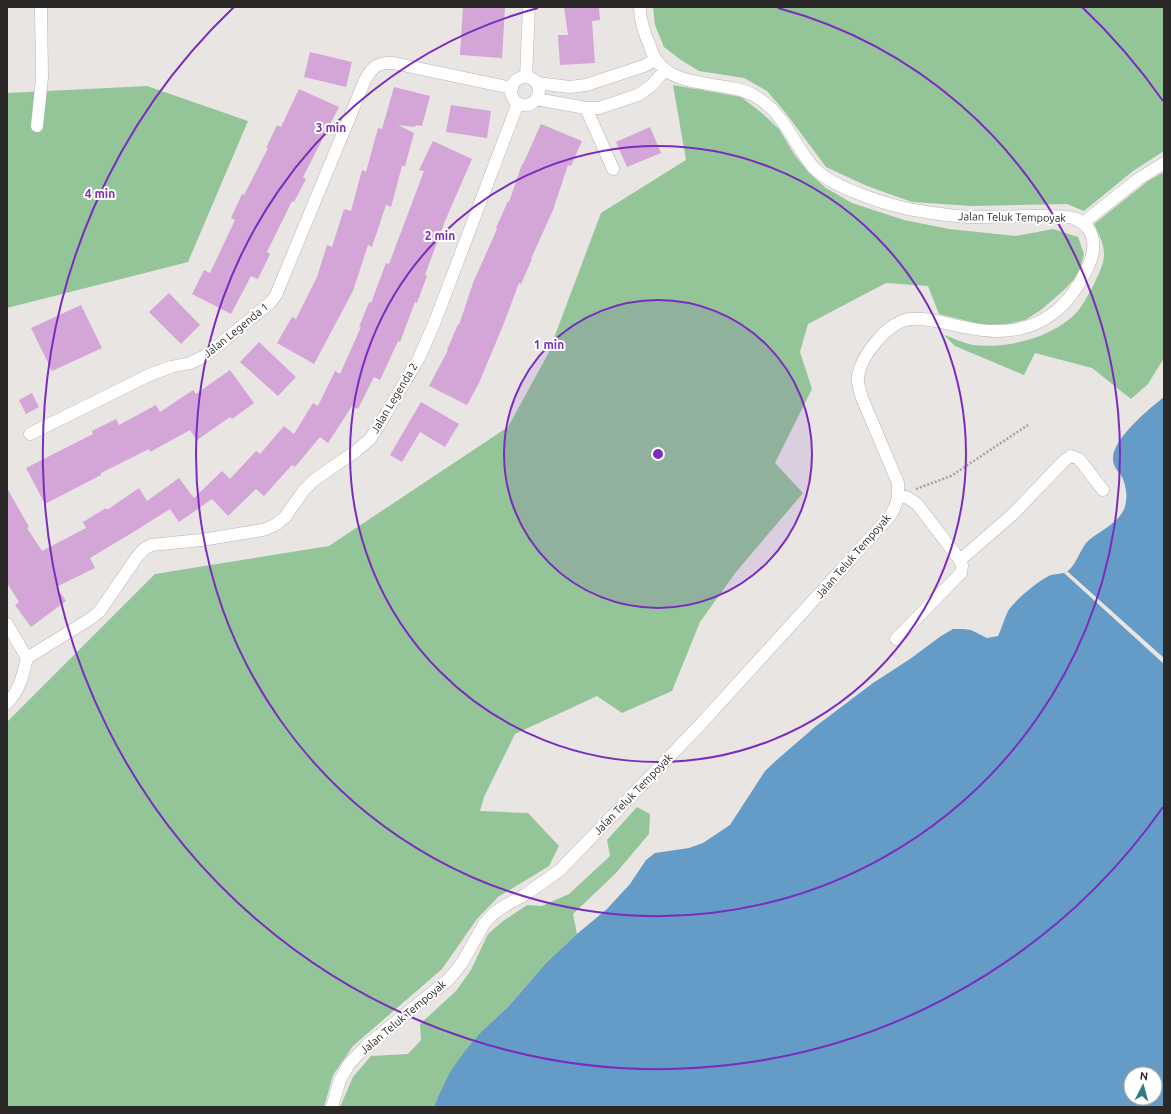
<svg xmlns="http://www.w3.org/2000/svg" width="1171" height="1114" font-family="Ubuntu,sans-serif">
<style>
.green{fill:#93c599}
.water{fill:#649cc7;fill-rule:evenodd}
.pier{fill:#e9e5e3}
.building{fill:#d4a5d7}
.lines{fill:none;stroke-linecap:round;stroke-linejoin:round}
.minor-casing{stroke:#b9b4b2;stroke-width:13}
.path{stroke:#a4a1a0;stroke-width:2.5;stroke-dasharray:2 2;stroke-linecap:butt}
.minor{stroke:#fff;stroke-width:12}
.ring{fill:none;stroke:#7b2cbf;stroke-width:2}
.labels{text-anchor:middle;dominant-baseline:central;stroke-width:4;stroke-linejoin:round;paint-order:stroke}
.street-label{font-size:11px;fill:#2b2928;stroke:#fff}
.centre{fill:#7b2cbf;stroke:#fff;stroke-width:2}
.ring-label{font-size:12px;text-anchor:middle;font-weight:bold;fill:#7b2cbf;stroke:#fff;stroke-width:4;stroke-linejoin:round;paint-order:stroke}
</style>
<rect width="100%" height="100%" fill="#e9e5e3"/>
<path class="green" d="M653 7H1164V151L1133 171 1084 211 1067 204 972 206 912 202 867 186 826 167 785 112 767 91 744 78 699 71 681 60 664 47 655 25Z
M673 85 741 97 762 113 779 129 794 154 809 173 826 188 852 203 904 220 949 229 1016 236 1053 229 1078 237 1084 254 1079 274 1064 290 1041 310 1025 320 1006 324 984 325 939 314 928 286 886 283 808 324 800 352 812 389 775 463 803 493 736 572 700 622 672 691 622 713 597 696 515 734 484 797 480 811 528 813 559 846 549 866 498 897 477 919 442 969 353 1046 333 1075 324 1107H7V722L155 574 329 546 508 427 548 354 601 213 686 160Z
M147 86 248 121 188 262 7 308V93Z
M1164 172V358L1148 384 1131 399 1092 368 1035 353 1024 375 955 346 944 335C953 338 963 343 973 345 1006 349 1053 338 1077 312 1083 305 1088 295 1093 286 1107 258 1108 252 1094 224L1148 181Z
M637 807 650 814 649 834 616 873 573 914 577 934 546 963 508 1007 483 1030 438 1097 434 1107H340L353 1077 371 1056 408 1054 421 1040 420 1024 456 991 471 970 488 934 503 921 527 905 542 906 569 894 610 856 607 840Z"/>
<path class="water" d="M1164 397V1107H434L438 1097 450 1072 465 1051 483 1030 508 1007 546 963 577 934 607 909 630 884 646 860 655 853 689 848 703 843 730 825 765 771 779 758 816 726 873 683 910 659 941 636 953 629H963L971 630 987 638 998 636C1002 628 1004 619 1008 611 1014 601 1037 582 1047 577 1054 572 1062 576 1069 570 1078 562 1080 548 1089 540 1100 531 1114 525 1122 513 1129 502 1127 486 1121 475 1117 470 1113 466 1113 459 1112 439 1150 408 1164 397ZM1131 1074H1155V1098H1131Z"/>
<path class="pier" d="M1067 571 1164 658V664L1064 573Z"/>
<path class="building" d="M463 7H505L502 58 460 55Z
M564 7H599L600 20 592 21 595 63 560 65 558 35H568Z
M310 52 352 62 346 87 304 77Z
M394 87 430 96 422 126 416 125 415 127 398 125 414 133 405 166H402L391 207 386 205 372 247 368 245 353 291 314 364 277 343 292 317 296 319 317 277 327 245 332 247 344 209 351 211 362 170 366 172 378 128 382 129Z
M299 89 339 107 303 177 306 179 294 202 292 201 267 252 270 254 258 279 251 276 231 314 192 294 204 270 210 273 235 220 231 218 242 194 244 195 268 148H266L277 125 281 127Z
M451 105 491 111 487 138 446 132Z
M541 124 582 141 571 166 568 165 553 210 531 259H532L521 284 519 283 504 323 479 383 467 405 429 386 448 350H447L458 324 459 325 473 283 497 229 496 228 508 201 509 202 522 164H523Z
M650 127 661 153 627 167 616 142Z
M433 141 472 159 445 221 425 275 427 276 417 303 415 302 400 342 398 341 380 380 374 377 358 409 352 406 328 443 320 437 295 467 292 465 264 496 256 489 228 516 212 499 179 522 170 509 135 531 90 558 95 568 56 587 66 601 31 627 15 605 19 602 7 583V488L29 527 27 528 42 551 86 528 83 522 106 508 107 510 139 488 147 501 179 478 194 498 222 471 230 479 256 451 260 454 284 426 294 434 313 403 318 406 335 371 340 374 361 327H359L369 302 371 303 386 263 389 264 424 171 419 170Z
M169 293 200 325 181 344 149 312Z
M81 305 102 348 52 371 31 328Z
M259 342 296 377 278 396 240 362Z
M230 370 254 403 232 419 230 417 197 440 190 430 150 452 149 449 101 473V475L45 504 26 468 93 434 92 431 116 419 119 425 156 405 160 412 193 390 196 394Z
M32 393 39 407 26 414 19 400Z
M421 402 459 424 445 447 420 432 402 462 390 455Z"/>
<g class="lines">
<defs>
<path id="minor" d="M526 77 529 7
M511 91a14 14 0 1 1 28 0a14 14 0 1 1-28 0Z
M537 83 570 87 586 85 644 66 655 60
M536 99 586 108H599L638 95 652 85 665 70
M586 108 613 169
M37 126 42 78 41 7
M1083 223 1137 180 1164 163
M30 434 149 375 171 367 190 363 205 356 270 303 276 295 365 80C372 67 378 62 393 63L512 88
M960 560 1012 515 1065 460 1071 456 1079 459 1103 490
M7 624 27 658
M896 639 961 573 962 566 960 560 917 504 908 498 899 495
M27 658 90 619 99 612 137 557 144 549 151 545 201 540 263 530 275 525 285 517 304 490 314 480 356 451 370 439 378 427 419 358 434 324 518 103
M7 703C20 691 23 674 27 658
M332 1107 340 1080 349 1064 366 1046 449 979 462 963 484 924 493 914 506 905 526 894 560 870 699 726 890 516C897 505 899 497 898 483L862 398C860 391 857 383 858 376 862 354 888 322 910 319 928 317 946 324 964 327 1012 338 1054 327 1080 282 1088 268 1097 252 1092 236 1089 227 1082 221 1073 218 1060 215 1045 216 1032 216 1013 216 993 217 974 217 956 217 938 214 920 211 892 207 832 188 813 167 796 147 786 119 765 103 761 100 757 97 753 95 725 80 673 90 655 58 653 55 651 50 650 46 644 33 640 21 640 7"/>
</defs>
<use href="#minor" class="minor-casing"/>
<path class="path" d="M916 489 951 476 1028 425"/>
<use href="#minor" class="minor"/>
</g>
<circle cx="658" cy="454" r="154" fill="#7b2cbf" fill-opacity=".12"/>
<g class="ring">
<circle cx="658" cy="454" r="154"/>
<circle cx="658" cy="454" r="308"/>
<path d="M778 8A462 462 0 1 1 538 8"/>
<path d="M1163 807A616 616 0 1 1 234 7M1082 7A616 616 0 0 1 1163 101"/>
</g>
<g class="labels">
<g class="street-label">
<text transform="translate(1012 217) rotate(1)">Jalan Teluk Tempoyak</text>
<text transform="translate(236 330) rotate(-39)">Jalan Legenda 1</text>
<text transform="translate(394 398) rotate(-59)">Jalan Legenda 2</text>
<text transform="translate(853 556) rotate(-49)">Jalan Teluk Tempoyak</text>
<text transform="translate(633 794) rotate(-46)">Jalan Teluk Tempoyak</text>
<text transform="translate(403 1017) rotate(-40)">Jalan Teluk Tempoyak</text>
</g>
</g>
<circle cx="658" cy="454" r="6" class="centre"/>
<g class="ring-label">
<text x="331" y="132">3 min</text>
<text x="100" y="198">4 min</text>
<text x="440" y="240">2 min</text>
<text x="549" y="349">1 min</text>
</g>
<rect width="1171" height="1114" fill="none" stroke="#2b2928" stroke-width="16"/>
<g transform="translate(1143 1086) rotate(6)"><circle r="19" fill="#ffffff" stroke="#aaa9a9"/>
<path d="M0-3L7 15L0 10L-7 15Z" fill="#327b80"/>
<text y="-6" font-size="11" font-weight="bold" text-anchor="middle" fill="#2b2928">N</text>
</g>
</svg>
